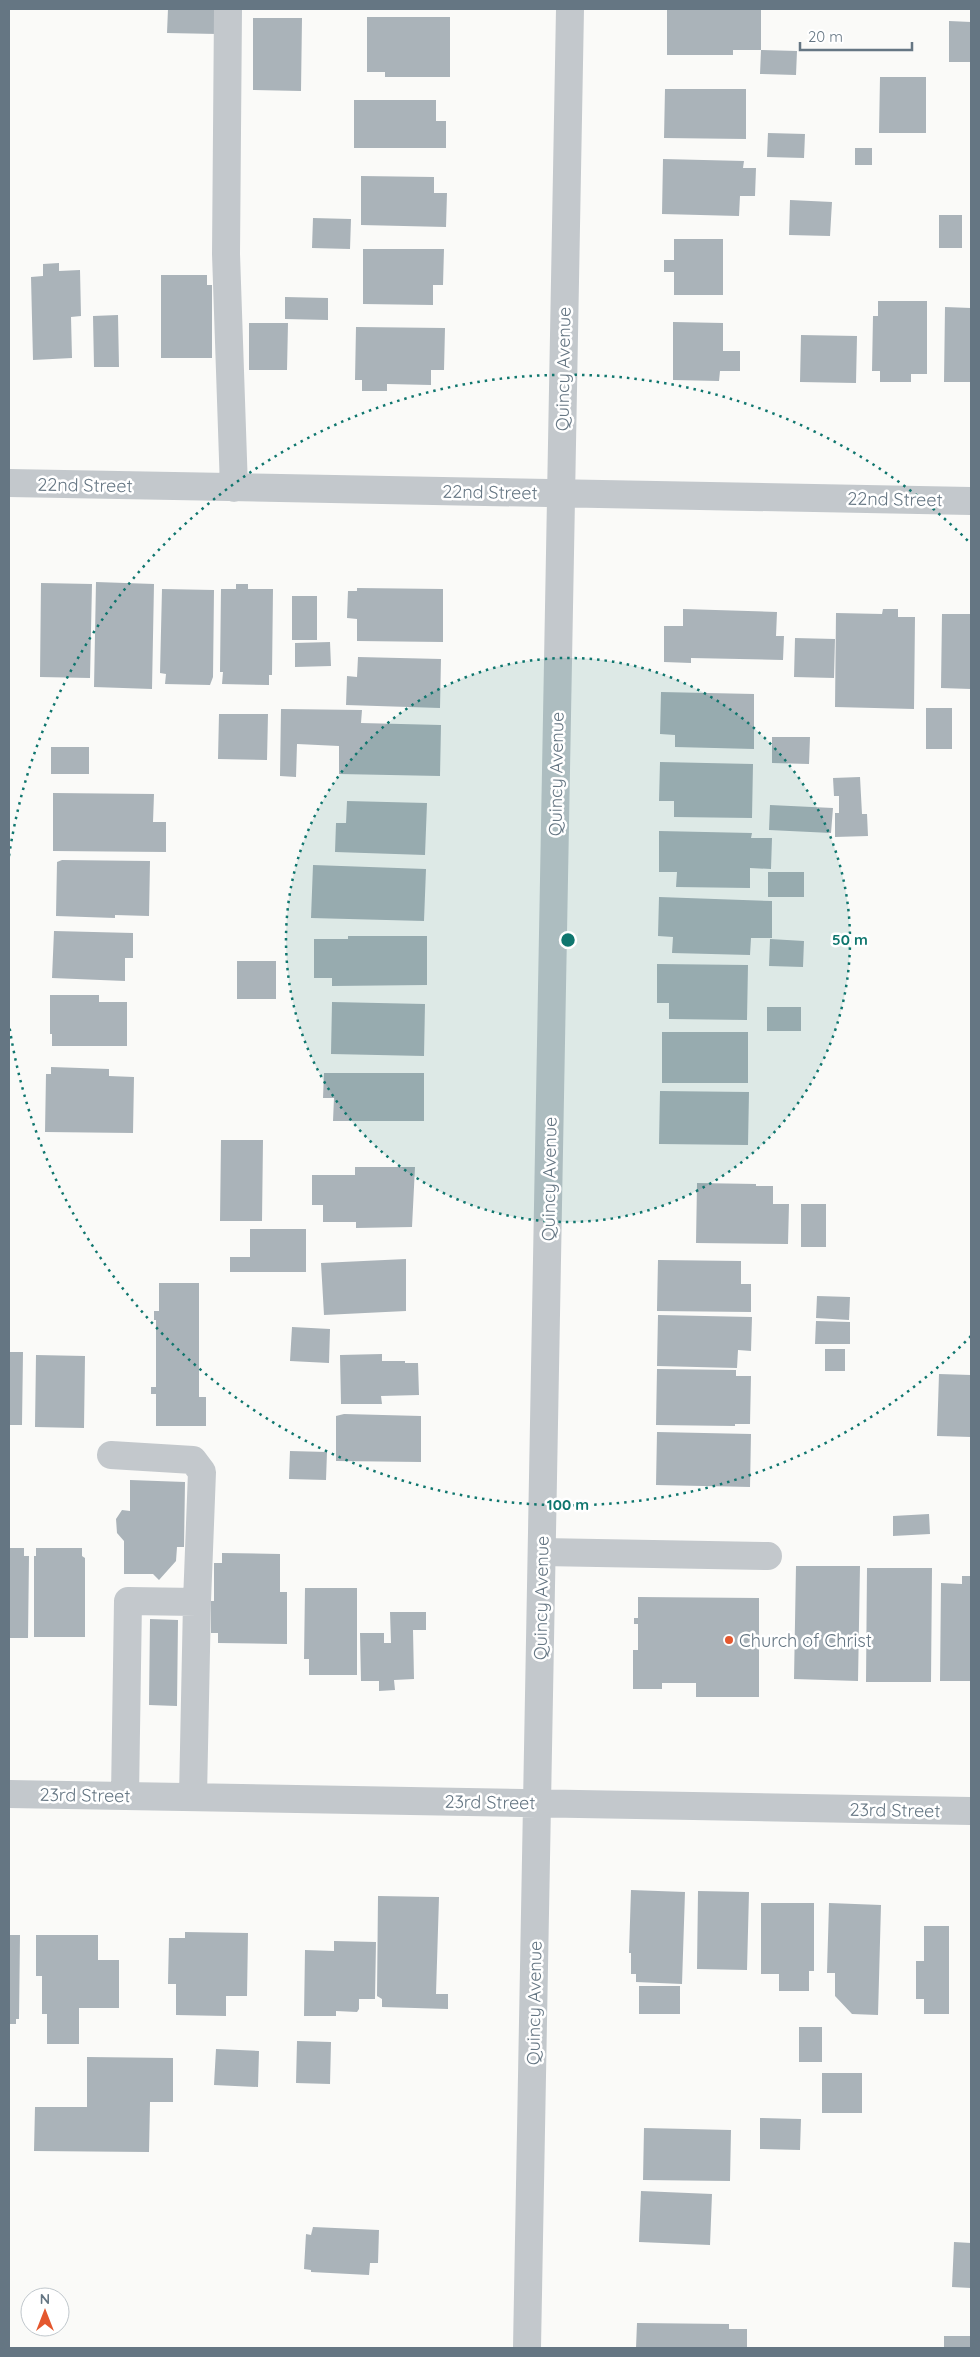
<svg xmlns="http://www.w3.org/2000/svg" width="980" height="2357" font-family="Quicksand,sans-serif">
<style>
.building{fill:#aab3b9}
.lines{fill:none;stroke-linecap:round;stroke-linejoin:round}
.minor{stroke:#c3c8cc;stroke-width:28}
.ring{fill:none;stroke:#0f766e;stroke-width:2.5;stroke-dasharray:2.5 5}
.poi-dot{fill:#e4572e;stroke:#fff;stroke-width:2}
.labels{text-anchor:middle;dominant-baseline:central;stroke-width:5;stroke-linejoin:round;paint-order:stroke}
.street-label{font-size:18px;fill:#657683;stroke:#fff}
.poi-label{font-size:18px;fill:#657683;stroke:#fff;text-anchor:start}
.centre{fill:#0f766e;stroke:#fff;stroke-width:2.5}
.ring-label{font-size:15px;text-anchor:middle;font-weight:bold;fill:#0f766e;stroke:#fff;stroke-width:5;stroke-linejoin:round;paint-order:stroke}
</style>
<rect width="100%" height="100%" fill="#fafaf8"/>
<path class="building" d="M168 9H217V34L167 33Z
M667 9H761V50H733V55H667Z
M367 17H450V77H385V72H367Z
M253 18H302L301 91 253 90Z
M949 21 971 22V62H949Z
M761 50 797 51 796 75 760 74Z
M880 77H926V133H879Z
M665 89H746V139L664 138Z
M354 100H436V121H446V148H354Z
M768 133 805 134 804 158 767 157Z
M855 148H872V165H855Z
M663 159 744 161 743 168H756L755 196H740L739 216 662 214Z
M361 176 434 177V193H447L446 227 361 225Z
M790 200 832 202 830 236 789 235Z
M939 215H962V248H939Z
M313 218 351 219 350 249 312 248Z
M674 239H723V295H674V272H664V260H674Z
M363 249H444L443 285H433V305L363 304Z
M59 263V271L80 270 81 316 71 317 72 358 33 360 31 277 43 276V264Z
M161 275H207V285H212V358H161Z
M285 297 328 298V320L285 319Z
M878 301H927V374H911V382H880V371H872L873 316H878Z
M945 307 971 308V382H944Z
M118 315 119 367H94L93 316Z
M673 322 723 323V351H740V371H720L719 381 673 380Z
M249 323H288L287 370H249Z
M356 327 445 328 444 370H431V385L387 384V391H362V380H355Z
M801 335 857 336 856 383 800 382Z
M96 582 154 584 152 689 94 687Z
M41 583 92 584 90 678 40 677Z
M236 584H248V589H273L272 675H269V685L222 684 223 672H220L221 589H236Z
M357 588 443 589V642L357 641V619L347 618 348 591H357Z
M162 589 214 590 213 677 210 685 165 684 166 674 160 673Z
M292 596H317V640H292Z
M683 609 777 612 776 636H784L783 660 691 658V663L664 662V626H683Z
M883 609H898V617H915L914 709 835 707 836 613 882 614Z
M942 614H971V689L941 688Z
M795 638 835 639 834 678 794 677Z
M330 642 331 666 295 667V643Z
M358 657 441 659 440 708 346 705 347 676 357 677Z
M661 692 754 694V749L675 747V735L660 734Z
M926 708H952V749H926Z
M281 709 362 710 361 723 441 725 440 776 339 774V746L297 744 296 777 280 776Z
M219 714H268L267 760 218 759Z
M772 737H810L809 764 772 763Z
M51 747H89V774H51Z
M660 762 753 764 752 818 674 817V801H659Z
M860 777 862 814H867L868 836 835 837V813H839V796H834L833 778Z
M53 793 154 794 153 822H166V852L53 851Z
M347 801 427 803 425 855 335 852 336 823H346Z
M770 805 833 808 831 833 769 830Z
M659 831 752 833 751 838H772L771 869 750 868V888L676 887 677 872H659Z
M62 860 150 861 149 916 115 915V918L56 916 57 862Z
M313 865 426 869 424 921 311 918Z
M768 872H804V897H768Z
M659 897 772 901V938H751L750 955 672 953 673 937 658 936Z
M54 931 133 933V958H125V981L52 978Z
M348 936H427V985L332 986V978H314V939H348Z
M770 939 804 941 803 967 769 966Z
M237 961H276V999H237Z
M657 964 748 965 747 1020 669 1019V1003H657Z
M50 995H99V1002H127V1046H52V1034H50Z
M332 1002 425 1004 424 1056 331 1054Z
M767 1007H801V1031H767Z
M662 1032H748V1083H662Z
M51 1067 109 1069V1076L134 1077 133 1133 45 1132 46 1074H51Z
M324 1073H424V1121H333L334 1098H323Z
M660 1091 749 1092 748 1145 659 1144Z
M221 1140H263L262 1221H220Z
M355 1167H415L412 1227 356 1228V1222H323V1205H312V1175H355Z
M697 1183 756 1184V1186H773V1204H789L788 1244 696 1243Z
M801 1204H826V1247H801Z
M250 1229H306V1272H230V1257H250Z
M406 1259V1311L324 1315 321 1263Z
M658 1260 741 1261V1284H751V1312L657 1311Z
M159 1283H199V1397H206V1426H156V1394H151V1387H156V1320H154V1311H159Z
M817 1296 850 1297 849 1320 816 1318Z
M658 1315 752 1317 751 1351 738 1350 737 1368 657 1366Z
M816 1321 850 1322V1344H815Z
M292 1327 330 1329 329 1363 290 1361Z
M825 1349H845V1371H825Z
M9 1352H23L22 1425H9Z
M382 1354V1361H405V1363H418L419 1395 381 1396 382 1404H341L340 1355Z
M36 1355 85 1356 84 1428 35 1427Z
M657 1369 736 1370V1376H751L750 1424H735V1426L656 1425Z
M939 1374 971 1375V1437L937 1436Z
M344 1414 421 1416V1462L336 1461V1416Z
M657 1432 751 1434 750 1487 656 1485Z
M290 1451 327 1452 326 1480 289 1479Z
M130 1480 185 1482 184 1547H177L176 1561 159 1580 153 1574H124V1541L117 1533 116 1519 122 1510 130 1511Z
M929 1514 930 1534 893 1536V1516Z
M9 1548H24V1556H29L28 1638H9Z
M36 1548H82V1556L85 1558V1637H34V1556H36Z
M222 1553 280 1554V1592H287V1644L218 1643V1633H211V1601H214V1563H222Z
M796 1566H860L858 1681 794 1679Z
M867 1568H932L931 1682H866Z
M962 1576H971V1681H940L941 1583 962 1584Z
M305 1588H357V1675H309V1659H304Z
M638 1597 759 1598V1697H696V1683H662V1689H633V1650H638V1624H634V1618H638Z
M390 1612H426V1630H413L414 1679 394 1680 395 1690 379 1691V1681H361L360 1633H384V1643H391Z
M150 1619 178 1620 177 1706 149 1705Z
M631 1890 685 1892 682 1984 636 1982V1974H631V1953H629Z
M698 1891 749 1892 747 1970 697 1969Z
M378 1896 439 1897 436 1994H448V2009L382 2007V1999L377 1996Z
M761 1903H814V1971H809V1991H779V1974H761Z
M829 1903 881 1905 878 2015 852 2014 835 1996V1973H827Z
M924 1926H949V2014H924V1999H916V1961H924Z
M185 1932 248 1933 247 1996H226V2016L176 2015V1984H168L169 1938H185Z
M9 1935H20L19 2019H16V2024H9Z
M36 1935H98V1960H119V2008H79V2044H47V2014H42V1976H36Z
M334 1941 376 1942 375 1999H359V2009L357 2012 336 2011V2016H304L305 1950 334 1951Z
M639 1986H680V2014H639Z
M799 2027H822V2062H799Z
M297 2041 331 2042 330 2084 296 2083Z
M216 2049 259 2051 258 2087 214 2085Z
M87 2057 173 2058V2102H150L149 2152 34 2151 35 2107H87Z
M822 2073H862V2113H822Z
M760 2118 801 2119 800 2150 760 2149Z
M644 2128 731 2130 730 2181 643 2180Z
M641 2191 712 2194 710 2245 639 2242Z
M313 2227 379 2230 378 2263H370L369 2275 311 2272V2270L304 2269 306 2234 311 2235Z
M954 2242 971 2243V2288L952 2287Z
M637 2323 729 2324V2329H747V2348H636Z
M944 2336H971V2348H944Z"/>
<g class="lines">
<path class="minor" d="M228 9 226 254 234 488
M9 483 971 501
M111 1455 193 1460 202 1472 197 1602
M542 1552 768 1556
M9 1794 971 1811
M125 1796 128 1601 197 1602 193 1797
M527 2348 570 9"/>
</g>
<circle cx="568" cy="940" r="282" fill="#0f766e" fill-opacity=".12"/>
<g class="ring">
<circle cx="568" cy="940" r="282"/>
<path d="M971 1336A565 565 0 0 1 9 1024M9 856A565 565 0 0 1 971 544"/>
</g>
<circle class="poi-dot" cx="729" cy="1640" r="5"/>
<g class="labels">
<g class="street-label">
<text transform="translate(563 369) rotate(-89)">Quincy Avenue</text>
<text transform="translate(85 485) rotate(1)">22nd Street</text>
<text transform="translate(490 492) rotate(1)">22nd Street</text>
<text transform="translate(895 499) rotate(1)">22nd Street</text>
<text transform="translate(556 774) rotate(-89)">Quincy Avenue</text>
<text transform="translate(549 1179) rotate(-89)">Quincy Avenue</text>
<text transform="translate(541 1598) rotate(-89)">Quincy Avenue</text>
<text transform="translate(85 1795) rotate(1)">23rd Street</text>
<text transform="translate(490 1802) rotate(1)">23rd Street</text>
<text transform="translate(895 1810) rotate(1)">23rd Street</text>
<text transform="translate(534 2003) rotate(-89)">Quincy Avenue</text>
</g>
<g class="poi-label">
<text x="739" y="1640">Church of Christ</text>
</g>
</g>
<circle cx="568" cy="940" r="8" class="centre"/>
<g class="ring-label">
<text x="850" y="945">50 m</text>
<text x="568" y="1510">100 m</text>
</g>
<rect width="980" height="2357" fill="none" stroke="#657683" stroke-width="20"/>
<g transform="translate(45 2312)"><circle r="24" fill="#ffffff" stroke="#c1c8cd"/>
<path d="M0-4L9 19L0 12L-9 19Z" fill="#e4572e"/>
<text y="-8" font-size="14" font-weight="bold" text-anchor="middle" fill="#657683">N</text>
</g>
<path d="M800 42v8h112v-8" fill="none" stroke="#657683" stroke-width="2.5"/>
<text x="808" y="42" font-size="15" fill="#657683" stroke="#ffffff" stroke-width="4" paint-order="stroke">20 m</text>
</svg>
